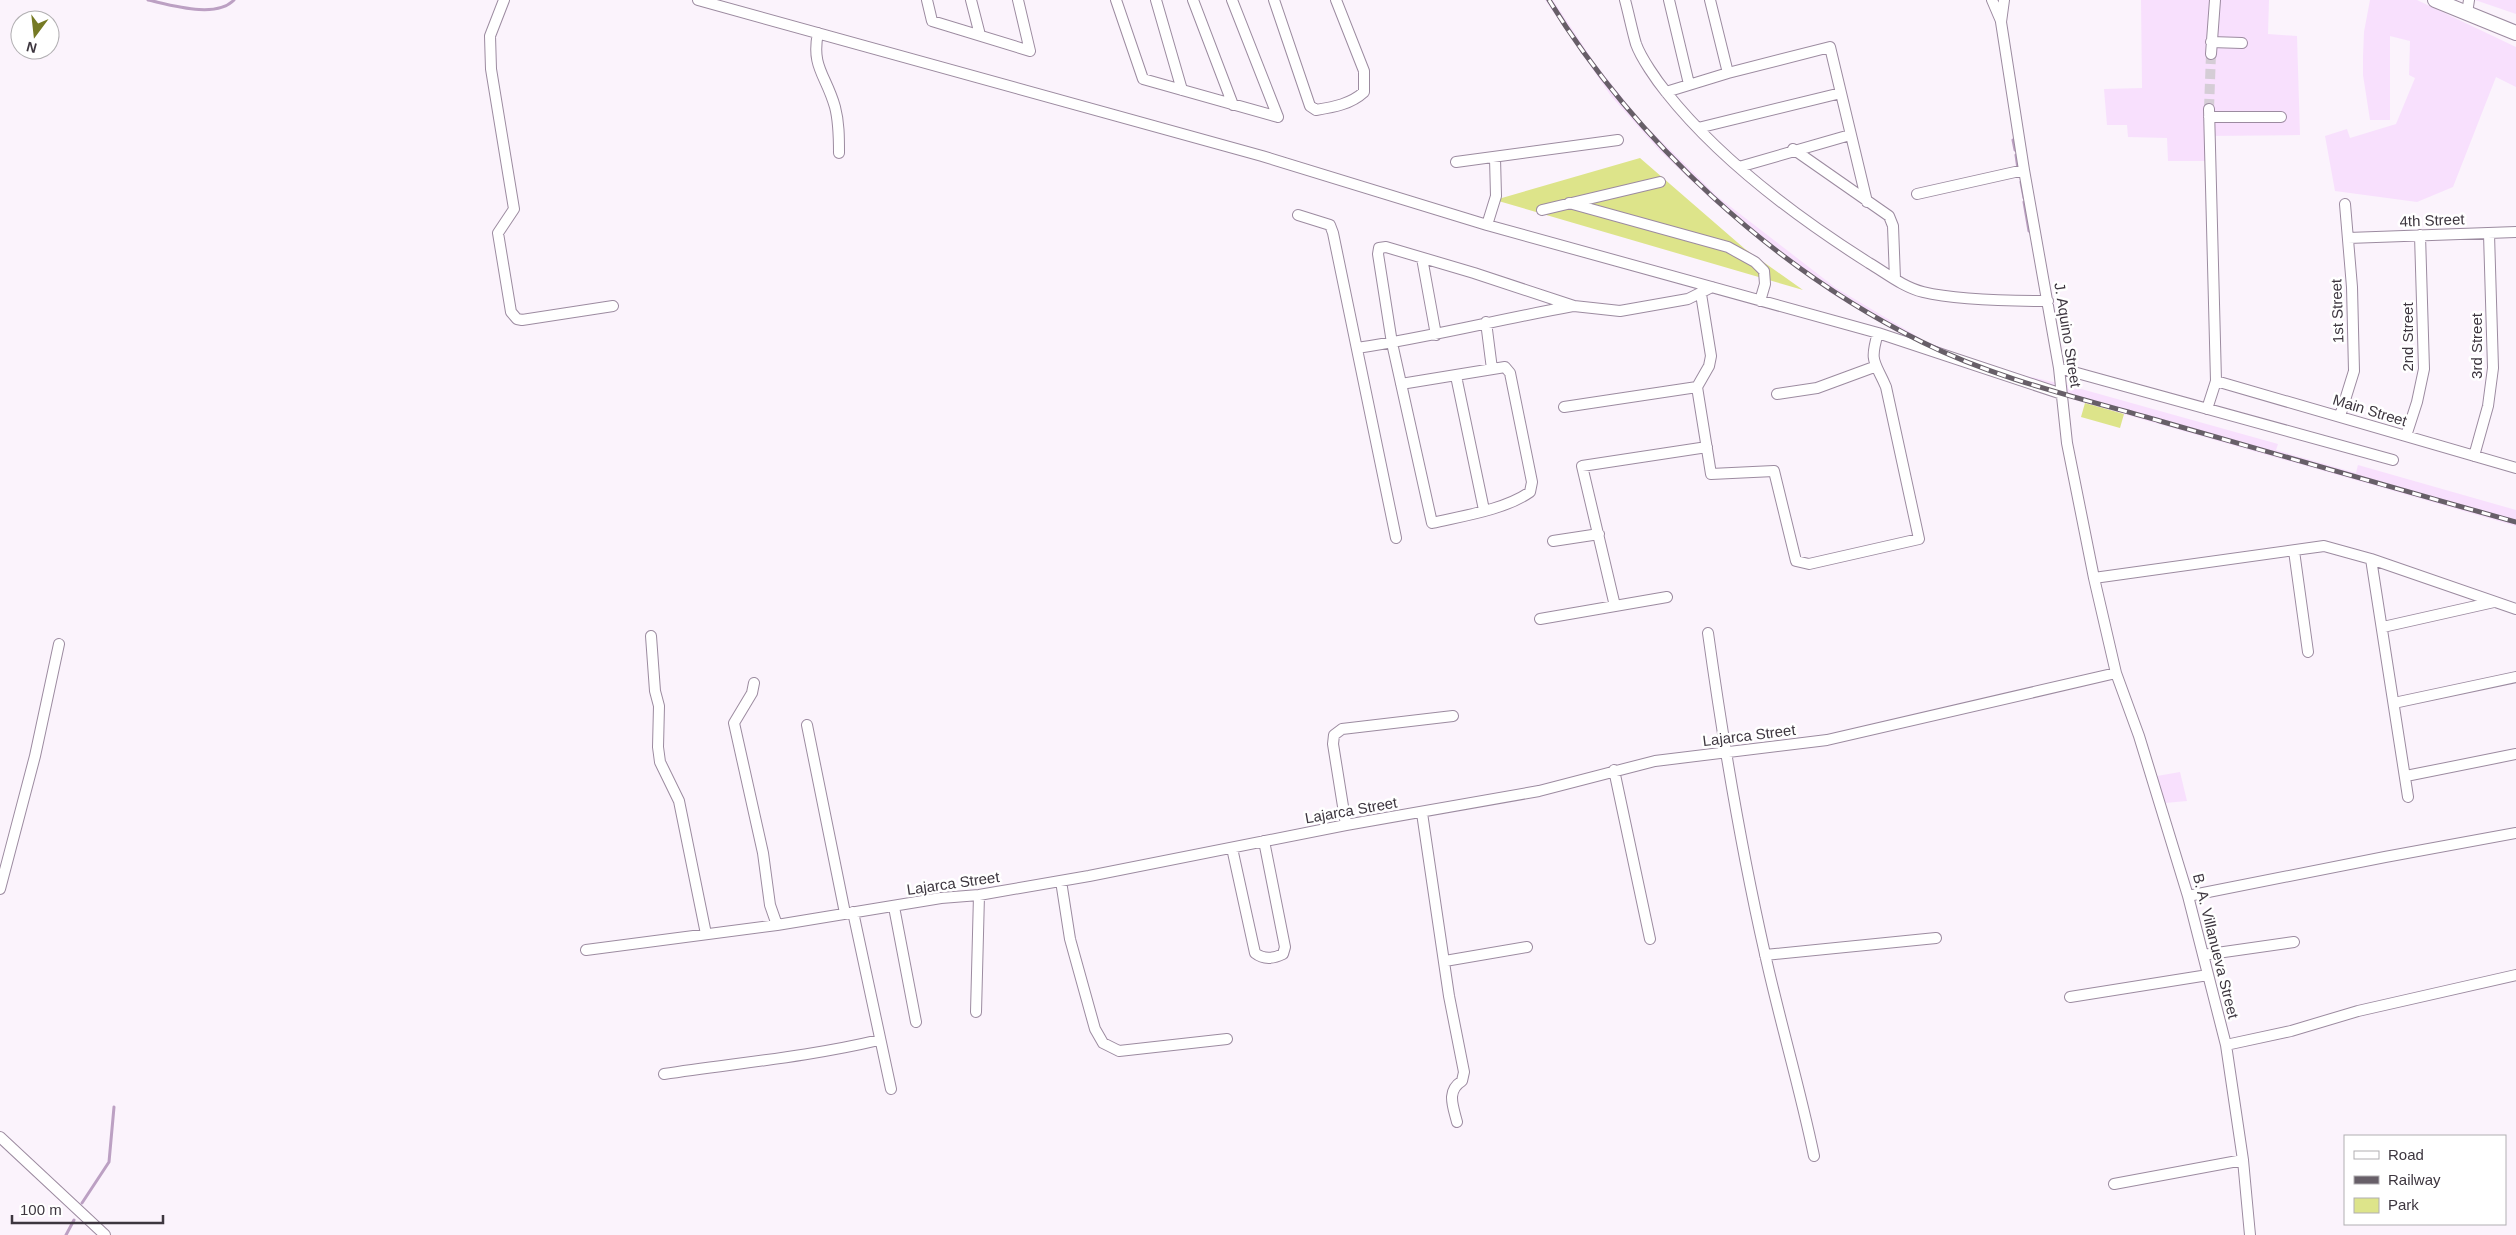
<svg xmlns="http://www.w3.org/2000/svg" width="2516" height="1235" font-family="Arial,sans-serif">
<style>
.built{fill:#f8e0fd}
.green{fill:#dde48a}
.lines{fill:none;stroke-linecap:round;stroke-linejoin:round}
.stream{stroke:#bca0c3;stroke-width:3}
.minor-tunnel{stroke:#d5cdd6;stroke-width:10;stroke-dasharray:10 5;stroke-linecap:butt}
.minor-casing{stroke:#9c8ba0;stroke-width:12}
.major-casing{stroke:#9c8ba0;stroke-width:16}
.minor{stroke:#fff;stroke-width:10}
.major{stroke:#fff;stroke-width:14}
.rail-casing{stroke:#675f68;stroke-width:5}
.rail{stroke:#fff;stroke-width:3;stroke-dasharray:9;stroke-linecap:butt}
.labels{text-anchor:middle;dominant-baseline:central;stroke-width:5;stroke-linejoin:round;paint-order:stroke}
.street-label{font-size:15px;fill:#3d363f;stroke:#fff}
</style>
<rect width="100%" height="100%" fill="#fbf3fc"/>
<path class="built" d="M1545 0H1553L1594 62 1640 120 1718 197 1836 288 1925 341 1985 365 2013 373 2067 385 2278 444 2276 450 2356 473 2358 465 2516 510V526L2064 397 1922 347 1832 294 1714 202 1660 151 1611 96Z
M2141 0H2269L2268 34 2297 36 2300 135 2206 136V161H2168L2167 138 2128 137 2127 125H2107L2104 89 2142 88Z
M2370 0H2417L2516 47V87L2496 77 2453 187 2417 202 2335 191 2325 136 2347 129 2350 138 2396 124 2415 78 2409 75 2410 41 2390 36V120H2370L2363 75V56L2364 32Z
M2475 0H2516V14Z
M2180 772 2187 801 2165 803 2157 776Z"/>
<path class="green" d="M1640 158 1745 249 1803 290 1495 200Z
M2085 403 2124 414 2120 428 2081 417Z"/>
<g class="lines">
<path class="stream" d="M148 0C171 5 216 19 234 0
M2013 140 2015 150
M2016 155 2018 169
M2021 182 2024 198
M2024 202 2029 231
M82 1203 109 1162 114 1107
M66 1235 74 1220"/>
<path class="minor-tunnel" d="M2209 109 2211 54"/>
<defs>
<path id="minor" d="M504 0 490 36 491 69 514 209 498 233 511 312 517 319 522 320 613 306
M698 0 1262 156 1487 225 1878 333 2062 394
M927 0 932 21 1030 51
M971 0 980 35
M1018 0 1030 51
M1116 0 1143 79 1278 117
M1156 0 1182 90
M1193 0 1233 105
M1232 0 1278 117
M1274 0 1310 106 1316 110C1334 107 1351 104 1364 92V71L1336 0
M1625 0C1629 15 1632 30 1636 44 1641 58 1657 81 1666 92 1719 159 1798 218 1869 263 1886 273 1903 287 1923 292 1956 300 2012 301 2048 301
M1669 0 1689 84
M1710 0 1728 73
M1992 0 2001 21
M2004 0 2001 22 2024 170 2059 368 2067 443 2094 578 2116 673 2139 736 2188 896 2226 1045 2243 1160 2250 1235
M2467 13 2469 0
M818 33C811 67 826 75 835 107 839 122 839 137 839 153
M2211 42 2242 43
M2211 54 2215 0
M1666 92 1728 73 1830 47 1867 202
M2209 117H2281
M1698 128 1841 93
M1793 149 1889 216 1893 226 1895 279
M1456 162 1618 140
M1739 167 1850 135
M1917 194 2024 170
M1569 203 1728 247 1755 262 1764 271 1765 284 1760 301
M1542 210 1660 182
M1298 215 1330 225 1333 233 1396 538
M1487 225 1496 196 1495 158
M2348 238 2516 232
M1422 258 1436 335
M1701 294 1711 356 1709 366 1697 387 1711 474 1774 471 1796 561 1809 564 1919 539 1886 387C1875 361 1869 363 1878 333
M1486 322 1492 369
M1357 348C1430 337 1501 319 1573 306
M2059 368 2393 460
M1456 376 1484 510
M2216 381 2516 468
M1401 384 1505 367 1510 373 1532 482 1530 492C1504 510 1462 516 1432 523L1392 343 1378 254 1379 248 1386 247 1474 273 1574 306 1620 311 1688 299 1712 287
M1777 394 1817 388 1874 367
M1564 407 1697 387
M2207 409 2216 381 2209 109
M2340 416 2354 371 2352 287 2345 204
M2406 436 2417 402 2424 369 2420 235
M2474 456 2488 406 2493 368 2489 234
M1553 541 1599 534
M2294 551 2308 652
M2371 559 2408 797
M2094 578 2324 546 2371 559 2516 609
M1615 606 1582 466 1707 447
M1540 619 1667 597
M2383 627 2494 602
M1708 633C1723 741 1741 848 1765 954 1780 1022 1800 1088 1814 1156
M651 636 655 691 659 706 658 747 660 762 679 801 706 934
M754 683 752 693 734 723 763 853 770 905 777 925
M2394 703 2516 677
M807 725 845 913
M1614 770 1650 939
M2406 776 2516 754
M1422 813 1449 996 1464 1072 1462 1081C1446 1091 1453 1106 1457 1122
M1346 825 1333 744 1334 735 1342 729 1453 716
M1232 848 1255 953C1264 960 1273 959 1283 954L1285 947 1264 841
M1061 881 1070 939 1095 1029 1103 1043 1119 1051 1227 1039
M0 889 35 756 59 644
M2188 896 2385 857 2516 833
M894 907 916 1022
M853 912 891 1089
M586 950 777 925 941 898 979 895 1089 876 1346 825 1539 791 1655 761 1827 740 2116 673
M1765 955 1936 938
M2203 955 2294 942
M1445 961 1527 947
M2070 997 2208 975
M976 1012 979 895
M2226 1045 2291 1031 2358 1011 2516 975
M664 1074C736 1063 808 1057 879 1040
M0 1137 105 1235
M2114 1184 2243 1160"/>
<path id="major" d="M2435 0 2516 33"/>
</defs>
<use href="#minor" class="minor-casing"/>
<use href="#major" class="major-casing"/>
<use href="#minor" class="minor"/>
<use href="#major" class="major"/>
<defs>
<path id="rail" d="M1549 0C1635 141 1774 269 1922 342 1996 379 2080 398 2160 421 2278 455 2397 489 2516 522"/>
</defs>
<use href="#rail" class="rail-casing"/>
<use href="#rail" class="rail"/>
</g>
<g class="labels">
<g class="street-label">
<text transform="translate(2432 220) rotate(-2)">4th Street</text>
<text transform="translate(2337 311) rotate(-92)">1st Street</text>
<text transform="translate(2068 335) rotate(81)">J. Aquino Street</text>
<text transform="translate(2407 337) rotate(-90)">2nd Street</text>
<text transform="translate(2476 346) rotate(-90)">3rd Street</text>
<text transform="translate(2370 410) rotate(17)">Main Street</text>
<text transform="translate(1749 735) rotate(-7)">Lajarca Street</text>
<text transform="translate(1351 810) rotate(-10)">Lajarca Street</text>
<text transform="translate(953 883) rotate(-8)">Lajarca Street</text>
<text transform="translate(2216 946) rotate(76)">B. A. Villanueva Street</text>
</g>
</g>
<rect x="2344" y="1135" width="162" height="90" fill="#ffffff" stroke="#b1afb2"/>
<rect x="2354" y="1151" width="25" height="8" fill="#ffffff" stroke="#b1afb2"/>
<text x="2388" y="1160" font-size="15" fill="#3d363f">Road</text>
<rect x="2354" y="1176" width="25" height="8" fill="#675f68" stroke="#b1afb2"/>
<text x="2388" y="1185" font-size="15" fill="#3d363f">Railway</text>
<rect x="2354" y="1198" width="25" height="15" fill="#dde48a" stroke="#b1afb2"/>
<text x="2388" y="1210" font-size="15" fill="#3d363f">Park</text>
<g transform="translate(35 35) rotate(195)"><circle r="24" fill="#ffffff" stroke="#b1afb2"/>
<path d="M0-4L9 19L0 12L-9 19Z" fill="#767a24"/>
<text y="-8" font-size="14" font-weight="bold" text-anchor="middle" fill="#3d363f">N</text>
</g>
<path d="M12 1215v8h151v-8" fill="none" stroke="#3d363f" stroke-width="2.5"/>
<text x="20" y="1215" font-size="15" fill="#3d363f" stroke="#ffffff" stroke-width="4" paint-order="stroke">100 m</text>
</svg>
